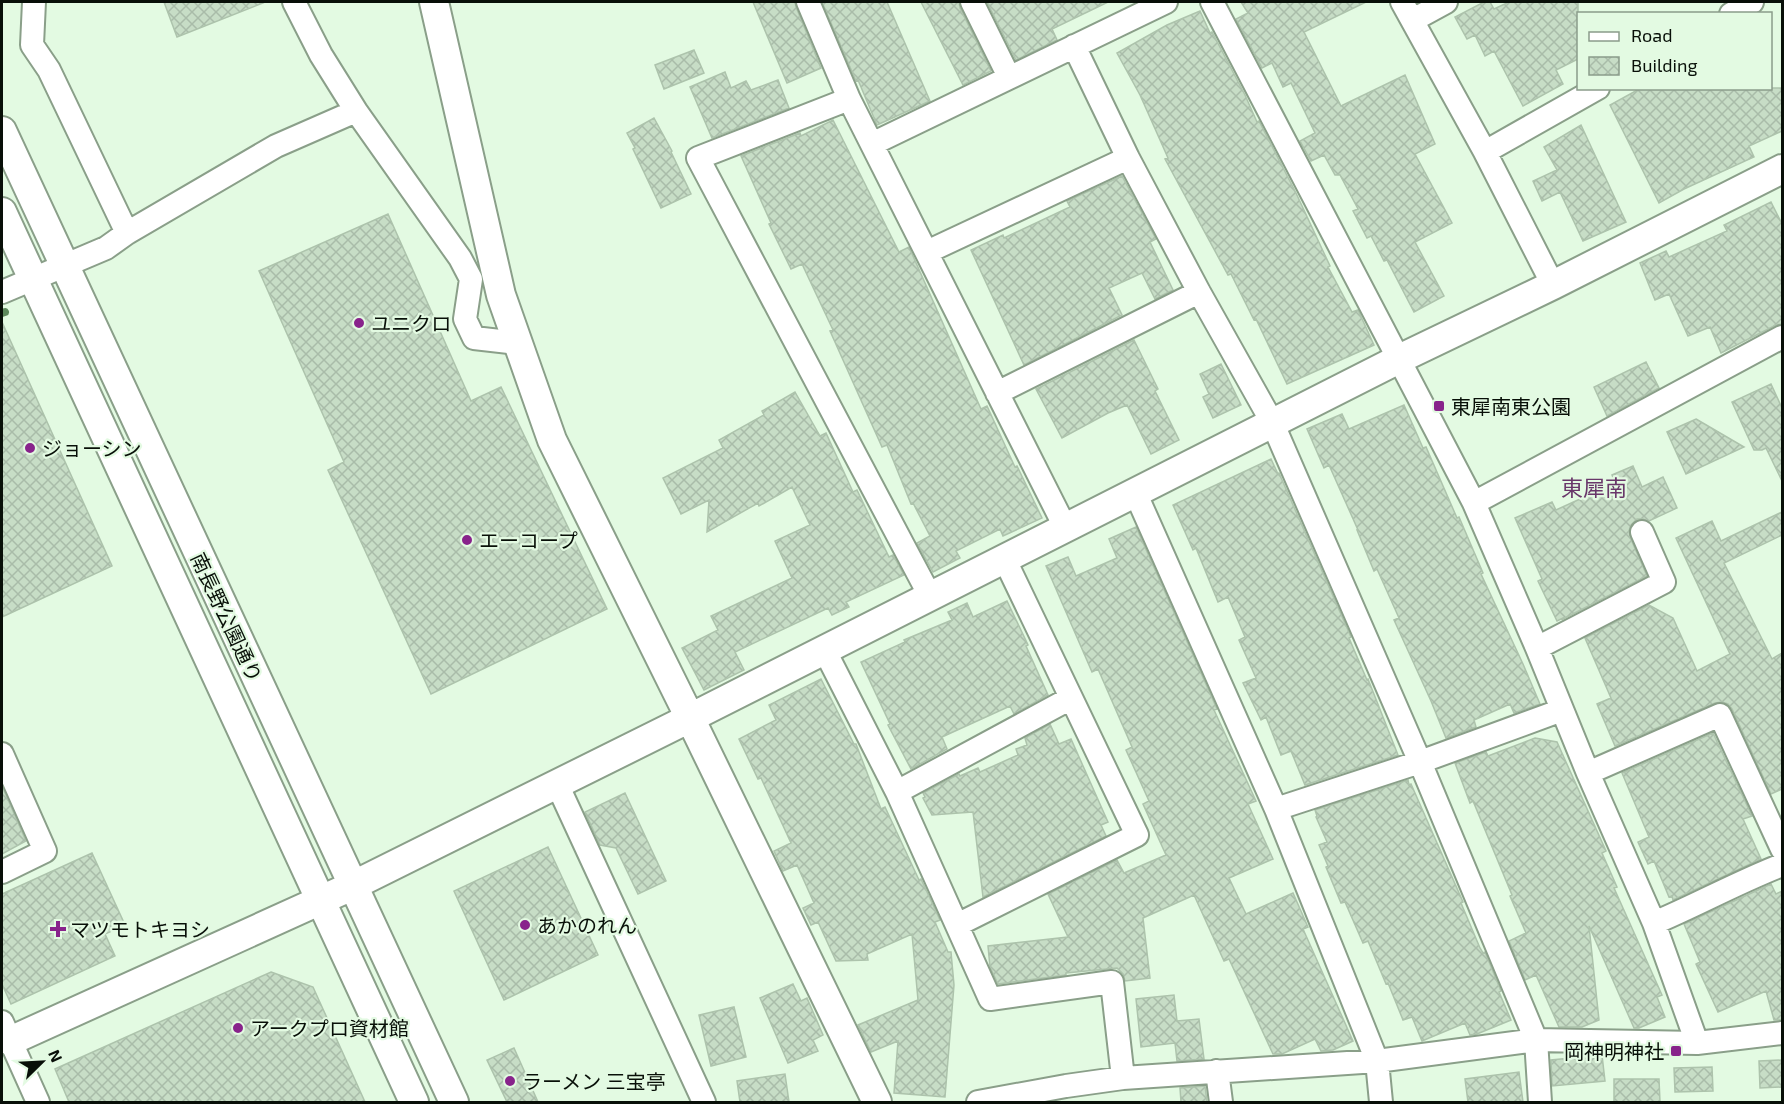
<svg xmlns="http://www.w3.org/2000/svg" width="1784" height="1104" font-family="'Exo 2','Noto Sans JP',sans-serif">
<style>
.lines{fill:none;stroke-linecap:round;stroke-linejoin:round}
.stream{stroke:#5d885c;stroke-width:8}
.building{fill:url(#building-cross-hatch);stroke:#adc3ac;stroke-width:1.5}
.minor-casing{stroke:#8a9f89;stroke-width:26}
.tertiary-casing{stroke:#8a9f89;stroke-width:32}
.minor{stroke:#fff;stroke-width:22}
.tertiary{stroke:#fff;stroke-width:28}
.poi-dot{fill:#88238b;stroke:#e3fae2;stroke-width:2}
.labels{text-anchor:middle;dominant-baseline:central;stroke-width:4.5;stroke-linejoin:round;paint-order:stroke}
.poi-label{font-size:20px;fill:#080f08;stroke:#e3fae2;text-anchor:start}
.street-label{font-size:20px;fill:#080f08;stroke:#e3fae2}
.quarter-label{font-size:22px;fill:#69376a;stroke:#e3fae2}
</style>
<defs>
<pattern id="building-cross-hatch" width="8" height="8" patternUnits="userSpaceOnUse" patternTransform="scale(1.5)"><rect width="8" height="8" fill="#c7ddc6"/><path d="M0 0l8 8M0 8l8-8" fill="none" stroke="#a9bca9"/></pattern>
</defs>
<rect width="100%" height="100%" fill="#e3fae2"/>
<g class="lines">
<path class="stream" d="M2 313 5 312"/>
</g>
<path class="building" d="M164 2H262L263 3 177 37Z
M753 2H795L796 7 821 68 787 83Z
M822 2H887L930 101 877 125 858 80 856 81Z
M921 2H959L960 8 991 71 963 85Z
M987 2H1108L1052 29 1057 40 1016 60Z
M1241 2H1366L1304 32 1341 106 1405 75 1435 144 1415 154 1452 223 1415 242 1444 296 1414 312 1387 260 1384 261 1371 236 1367 238 1353 211 1358 209 1340 175H1335L1324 155 1311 161 1300 141 1315 133 1291 83 1283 87 1272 63 1262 68 1236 19 1248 13Z
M1484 2H1490L1494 9 1509 2H1578V59L1556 70 1563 84 1523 106 1494 51 1485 56 1475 35 1467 39 1455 17Z
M1200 11 1210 33 1212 32 1245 95 1257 122 1259 121 1296 193 1330 266 1328 267 1352 312 1358 310 1374 345 1287 384 1256 319 1254 320 1231 274 1228 275 1165 159 1168 158 1140 95 1117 53 1167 25Z
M694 50 704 73 664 89 655 65Z
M725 72 731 88 746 81 751 90 778 80 789 108 712 138 690 87Z
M1641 88H1782V131L1749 146 1754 157 1684 189 1659 203 1610 105Z
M654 118 672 151 671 152 691 194 661 208 633 149 635 148 627 133Z
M833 120 899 252 909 247 981 409 987 406 1015 467 1017 466 1042 518 1003 536 1000 529 956 551 960 558 933 572 917 543 930 536 913 503 911 504 887 445 882 447 830 331 833 330 802 264 791 269 769 224 771 223 741 156 800 133 801 136Z
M1581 125 1626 222 1583 241 1560 192 1542 201 1533 181 1557 170 1544 147Z
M1122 176 1156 239 1150 242 1173 290 1155 299 1142 273 1109 288 1122 315 1024 365 971 250 1003 235 1004 238 1070 207 1067 201Z
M1771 202 1782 224V324L1776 325 1721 353 1710 327 1688 336 1669 294 1655 300 1640 263 1666 251 1669 257 1727 231 1724 225Z
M388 214 471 401 501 387 607 609 431 694 328 470 344 462 259 271Z
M2 322 112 566 2 617Z
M1134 340 1158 389 1155 391 1179 440 1151 454 1127 405 1108 413 1062 438 1036 389Z
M1646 362 1659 388 1607 416 1594 387Z
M1221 364 1241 405 1213 418 1203 397 1209 394 1200 374Z
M1771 384 1782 408V481L1766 448 1762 450H1754L1732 402Z
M795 392 820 436 826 433 853 492 857 490 889 557 893 555 904 575 846 602 849 607 832 615 828 608 735 652 744 670 704 690 682 648 718 630 711 616 792 578 775 541 810 525 792 487 759 506 758 503 707 532 709 500 681 514 663 478 723 448 719 440 764 415 762 411Z
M1404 405 1423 448 1426 447 1457 518 1459 517 1483 573 1481 574 1523 664 1540 704 1514 713 1510 704 1474 720 1476 727 1446 738 1431 701 1394 620 1399 618 1377 569 1374 571 1357 530H1358L1329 465 1324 468 1307 429 1342 414 1349 429Z
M1696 419 1744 447 1686 474 1667 432Z
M1271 459 1278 474 1279 473 1351 637 1349 638 1367 680 1368 679 1398 755 1305 785 1291 751 1281 755 1266 717 1261 720 1243 683 1256 678 1239 640 1245 637 1228 597 1218 602 1196 548 1193 550 1173 505Z
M1633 466 1642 487 1663 477 1677 508 1649 521 1643 519H1637L1631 525 1629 531 1630 537 1647 576 1563 619V618L1557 621 1538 581 1542 579 1515 518 1552 502 1556 510 1615 483 1612 475Z
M1782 512V535L1724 563 1772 659 1782 653V789L1771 794 1732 709 1728 704 1722 702 1715 703 1615 746 1597 704 1611 698 1585 638 1649 605 1673 618 1697 671 1730 654 1676 538 1712 521 1721 541Z
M1136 527 1217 709 1214 710 1256 801 1248 804 1273 859 1229 878 1246 914 1293 893 1308 927 1303 929 1353 1041 1333 1050 1321 1051 1315 1039 1282 1054H1273L1229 959 1224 961 1194 895 1143 918 1150 978 1125 981 1123 974 1117 968 1066 973V975L998 984 990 967 988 946 1068 937 1048 894 1117 860 1124 873 1166 855 1143 804 1149 801 1126 750 1132 747 1098 669 1092 672 1046 566 1068 557 1076 576 1117 558 1109 539Z
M1007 601 1028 645 1026 646 1048 695 1014 714 1010 706 942 737 947 749 911 769 888 725 890 724 861 662 905 642 904 640 952 620 948 612 967 603 973 617Z
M821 679 854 744H856L881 809 885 807 919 880 921 879 940 920 935 922 948 952H951L954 985 945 1097 894 1093 898 1041 871 1052 858 1025 918 1000 912 934 867 954 868 960 836 961 818 922 811 925 803 908 814 903 797 865 783 871 774 851 791 843 761 778 758 779 739 739 776 720 769 705Z
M1050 724 1059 744 1071 739 1108 822 1101 825 1106 836 983 897 973 812 932 815 923 798 925 797 923 793 959 774 960 776 978 768 980 772 1018 755 1016 749 1027 745 1025 738Z
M1713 733 1752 816 1743 819 1761 859 1673 900 1672 896 1669 897 1654 861 1648 864 1638 842 1649 837 1622 773Z
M1535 738 1557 742 1606 851 1602 853 1617 887 1614 888 1662 995 1657 997 1665 1017 1639 1028H1634L1589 926 1599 1020 1582 1027H1559L1536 975 1525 980 1509 941 1526 933 1510 896 1512 895 1473 801 1470 803 1455 763 1486 752 1488 756Z
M1408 780 1409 785 1411 784 1463 902 1461 903 1480 948 1483 953 1485 952 1501 991 1499 992 1511 1020 1477 1034 1470 1035 1465 1023 1422 1041 1412 1017 1403 1020 1388 983 1386 984 1368 941 1363 943 1345 902 1341 903 1326 867 1328 866 1319 845 1327 842 1316 817 1317 816 1315 810Z
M2 786 26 841 2 854Z
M625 793 666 881 638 894 616 848 600 845 585 812Z
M548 847 598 955 504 1000 454 891Z
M92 853 125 925 105 934 115 956 11 1004 2 984V894Z
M1771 884 1776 894 1782 891V1020H1774L1766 991 1718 1012 1696 964 1700 962 1684 924Z
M271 972 313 987 365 1102H69L55 1069Z
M793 984 801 1001 807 998 823 1035 813 1040 818 1051 788 1063 760 998Z
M1174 995 1177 1021 1199 1019 1204 1059 1177 1061 1175 1043 1141 1047 1136 999Z
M734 1007 746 1057 711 1066 699 1015Z
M514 1048 538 1102H507L487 1060Z
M1602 1055 1605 1081 1552 1086 1551 1060Z
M1782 1060V1087L1760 1088 1759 1061Z
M1712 1067 1713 1091 1675 1092 1674 1068Z
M1519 1072 1523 1102H1468L1465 1079Z
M785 1074 789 1102H740L737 1081Z
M1614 1079H1659L1660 1102H1614Z
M1205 1086 1207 1102H1181L1180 1088Z"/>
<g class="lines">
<defs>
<path id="minor" d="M34 2 32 45 49 70 127 233
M294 2 321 55 356 111 460 258 471 279 465 319 474 338 517 343
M808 2 849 99 1065 527
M972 2 1009 77
M1212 2 1474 503 1537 648 1588 773 1654 923 1697 1043
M1402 2 1485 152 1553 285
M1731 14 1752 2
M1413 20 1446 2
M1074 46 1128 158 1199 292 1272 422 1420 762 1536 1040 1540 1102
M849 99 698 158 930 596
M872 144 1166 2
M1485 152 1598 88
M927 252 1128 158
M2 292 106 248 127 233 276 146 356 111
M997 393 1199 292
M1135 492 1276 809 1377 1061 1381 1102
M1474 503 1782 337
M1537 648 1664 582 1642 532
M824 649 897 792 990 999 1112 982 1123 1078
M2 754 45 851 2 872
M1588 773 1720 715 1782 849
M557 784 704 1102
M897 792 1071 698
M1276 809 1420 762 1562 710
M1654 923C1697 905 1738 882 1782 865
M957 925 1137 835 1004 558
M2 1022 38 1102
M1217 1071 1221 1102
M978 1102 1066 1086 1123 1078 1377 1061 1536 1040 1697 1043 1782 1033"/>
<path id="tertiary" d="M434 2 501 295 552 440 690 718 877 1102
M2 131 454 1102
M2 212 414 1102
M10 1041 352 886 690 718 1399 359 1553 285 1782 169"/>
</defs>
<use href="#minor" class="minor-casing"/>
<use href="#tertiary" class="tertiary-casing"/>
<use href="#minor" class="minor"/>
<use href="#tertiary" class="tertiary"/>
</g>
<g class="poi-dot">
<circle cx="359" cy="323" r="6"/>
<rect x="1433" y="400" width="12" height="12" rx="3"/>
<circle cx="30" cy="448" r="6"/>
<circle cx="467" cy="540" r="6"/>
<circle cx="525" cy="925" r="6"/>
<path d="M55 920h6v6h6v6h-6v6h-6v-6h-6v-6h6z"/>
<circle cx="238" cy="1028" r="6"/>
<rect x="1670" y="1045" width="12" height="12" rx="3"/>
<circle cx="510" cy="1081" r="6"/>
</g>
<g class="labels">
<g class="poi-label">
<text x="371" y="323">ユニクロ</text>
<text x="1451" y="406">東犀南東公園</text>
<text x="42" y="448">ジョーシン</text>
<text x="479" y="540">エーコープ</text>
<text x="537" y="925">あかのれん</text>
<text x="70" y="929">マツモトキヨシ</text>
<text x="250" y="1028">アークプロ資材館</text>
<text x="1664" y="1051" text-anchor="end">岡神明神社</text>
<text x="522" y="1081">ラーメン 三宝亭</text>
</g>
<g class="street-label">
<text transform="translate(227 617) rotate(65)">南長野公園通り</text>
</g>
<g class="quarter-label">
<text x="1594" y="487">東犀南</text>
</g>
</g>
<rect width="1784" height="1104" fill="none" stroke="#080f08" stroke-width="6"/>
<rect x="1577" y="12" width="195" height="78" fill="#e3fae2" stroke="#8b9c8b" stroke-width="1.5"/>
<rect x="1589" y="32" width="30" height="9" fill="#ffffff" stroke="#8b9c8b" stroke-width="1.5"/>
<text x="1631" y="42" font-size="18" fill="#080f08">Road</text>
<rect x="1589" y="57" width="30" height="18" fill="url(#building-cross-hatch)" stroke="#8b9c8b" stroke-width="1.5"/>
<text x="1631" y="72" font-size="18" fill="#080f08">Building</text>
<g transform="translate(42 1062) rotate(66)" stroke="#e3fae2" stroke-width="4.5" paint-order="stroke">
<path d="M0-4.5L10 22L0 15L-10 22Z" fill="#080f08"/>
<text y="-9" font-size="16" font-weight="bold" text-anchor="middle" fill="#080f08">N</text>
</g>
</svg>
